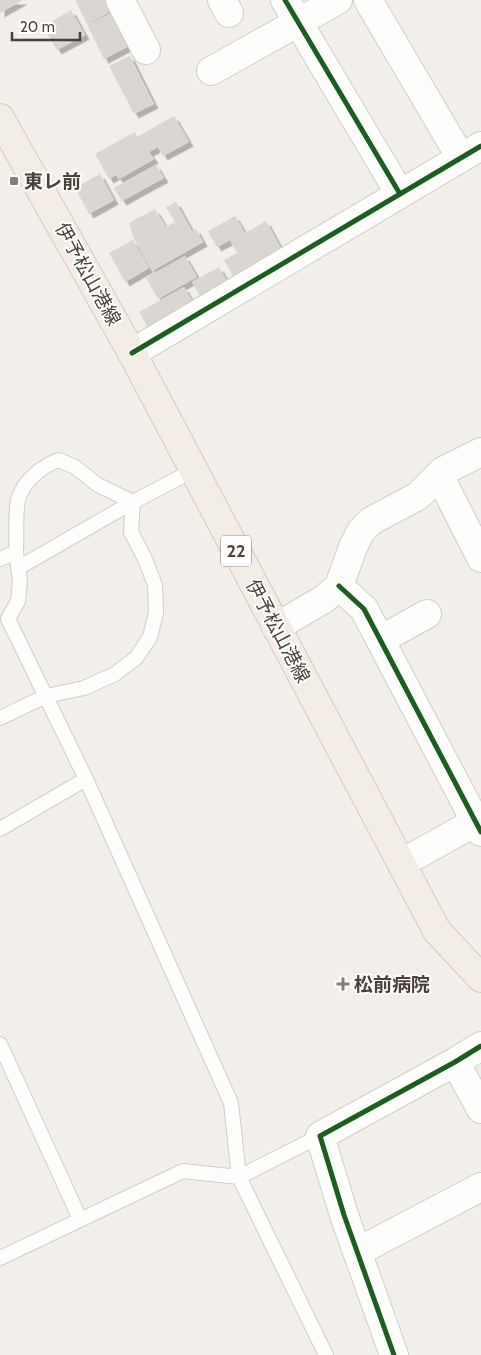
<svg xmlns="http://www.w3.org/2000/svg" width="481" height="1355" font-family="Cabin,'Noto Sans JP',sans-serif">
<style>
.building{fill:#dad6d2;filter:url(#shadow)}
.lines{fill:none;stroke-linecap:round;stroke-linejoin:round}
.lane-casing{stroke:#d0cdc8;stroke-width:16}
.street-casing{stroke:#d0cdc8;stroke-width:30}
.primary-casing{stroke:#d6cab7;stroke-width:30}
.lane{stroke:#fdfdfc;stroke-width:14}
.street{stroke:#fdfdfc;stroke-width:28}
.primary{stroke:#f1ece4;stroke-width:28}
.cycleway-casing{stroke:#fff;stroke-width:8}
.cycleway{stroke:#1b5e20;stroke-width:5}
.poi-dot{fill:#857d75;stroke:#fff;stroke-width:2}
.labels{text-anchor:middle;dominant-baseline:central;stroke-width:4;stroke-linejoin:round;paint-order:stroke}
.shield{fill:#fff;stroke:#807972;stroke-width:1}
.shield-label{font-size:18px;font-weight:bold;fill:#4a4036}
.poi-label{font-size:19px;font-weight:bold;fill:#4a4036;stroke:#fff;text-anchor:start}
.street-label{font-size:19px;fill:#4a4036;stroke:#fff}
</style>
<defs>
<filter id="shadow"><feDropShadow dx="4.5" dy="4.5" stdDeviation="0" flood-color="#0004"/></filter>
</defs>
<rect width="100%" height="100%" fill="#f2efeb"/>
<path class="building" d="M0 0H23L0 13Z
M75 0H109L114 10 87 24Z
M71 10 85 35 57 50 47 33 53 30 49 23Z
M112 13 129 46 104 59 87 25Z
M130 56 154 104 134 114 109 66Z
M174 116 189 142 163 156 158 147 149 152 154 159 119 179 116 175 109 179 95 154 135 132 137 137Z
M156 165 164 178 122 201 114 188Z
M100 174 114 200 89 214 75 188Z
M176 202 192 231 196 229 203 242 152 271 133 237 129 223 155 209 166 227 175 222 166 207Z
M235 216 245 233 266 221 283 252 262 264 260 260 233 276 224 260 237 253 230 240 217 247 208 231Z
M133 240 149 268 125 282 109 253Z
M185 256 197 277 158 299 146 278Z
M219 267 230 287 203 302 192 282Z
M184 287 195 306 150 331 139 312Z"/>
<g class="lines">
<defs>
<path id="lane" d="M16 552C17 536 15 515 18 500 23 481 42 466 59 460L75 467 98 485 133 502 18 568
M0 559 16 552 20 581 18 601 8 619 86 779 231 1103 239 1177 326 1355
M0 718 46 696 84 688 115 674 136 658 150 637 156 613 155 585 145 559 131 532 133 502 194 470
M0 829 86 779
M0 1044 80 1219
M0 1258 183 1171 239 1177 320 1136"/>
<path id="street" d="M120 0 146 50
M222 0 229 13
M285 0 400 194
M368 0 461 158
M211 71 338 0
M132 353 481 146
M439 475 481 558
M339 586 364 609 481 832
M276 627 324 599 339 586 353 547 361 531 371 521 418 496 443 471 481 452
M380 640 427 614
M402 863 481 819
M455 1062 481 1109
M357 1252 481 1187
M394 1355 344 1215 320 1136 455 1062 481 1046"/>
<path id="primary" d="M0 118 132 353 437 931 481 978"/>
</defs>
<use href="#lane" class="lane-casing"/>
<use href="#street" class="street-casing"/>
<use href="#primary" class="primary-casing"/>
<use href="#lane" class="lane"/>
<use href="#street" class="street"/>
<use href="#primary" class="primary"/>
<defs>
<path id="cycleway" d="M285 0 400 194
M132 353 481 146
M339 586 364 609 481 832
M394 1355 344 1215 320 1136 455 1062 481 1046"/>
</defs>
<use href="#cycleway" class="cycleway-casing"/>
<use href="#cycleway" class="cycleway"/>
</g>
<g class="poi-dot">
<rect x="9" y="176" width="10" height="10" rx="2.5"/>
<path d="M340.5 976.5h5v5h5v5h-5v5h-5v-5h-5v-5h5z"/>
</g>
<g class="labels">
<rect class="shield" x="221" y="535.5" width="30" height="31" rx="4"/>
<g class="shield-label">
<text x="236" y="551">22</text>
</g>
<g class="poi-label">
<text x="24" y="181">東レ前</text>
<text x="354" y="984">松前病院</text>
</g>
<g class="street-label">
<text transform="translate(88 274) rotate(61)">伊予松山港線</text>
<text transform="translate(278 631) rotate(62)">伊予松山港線</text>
</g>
</g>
<path d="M12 32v8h68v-8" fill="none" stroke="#4a4036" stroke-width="2.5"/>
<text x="20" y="32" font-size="15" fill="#4a4036" stroke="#ffffff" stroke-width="4" paint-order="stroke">20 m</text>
</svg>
